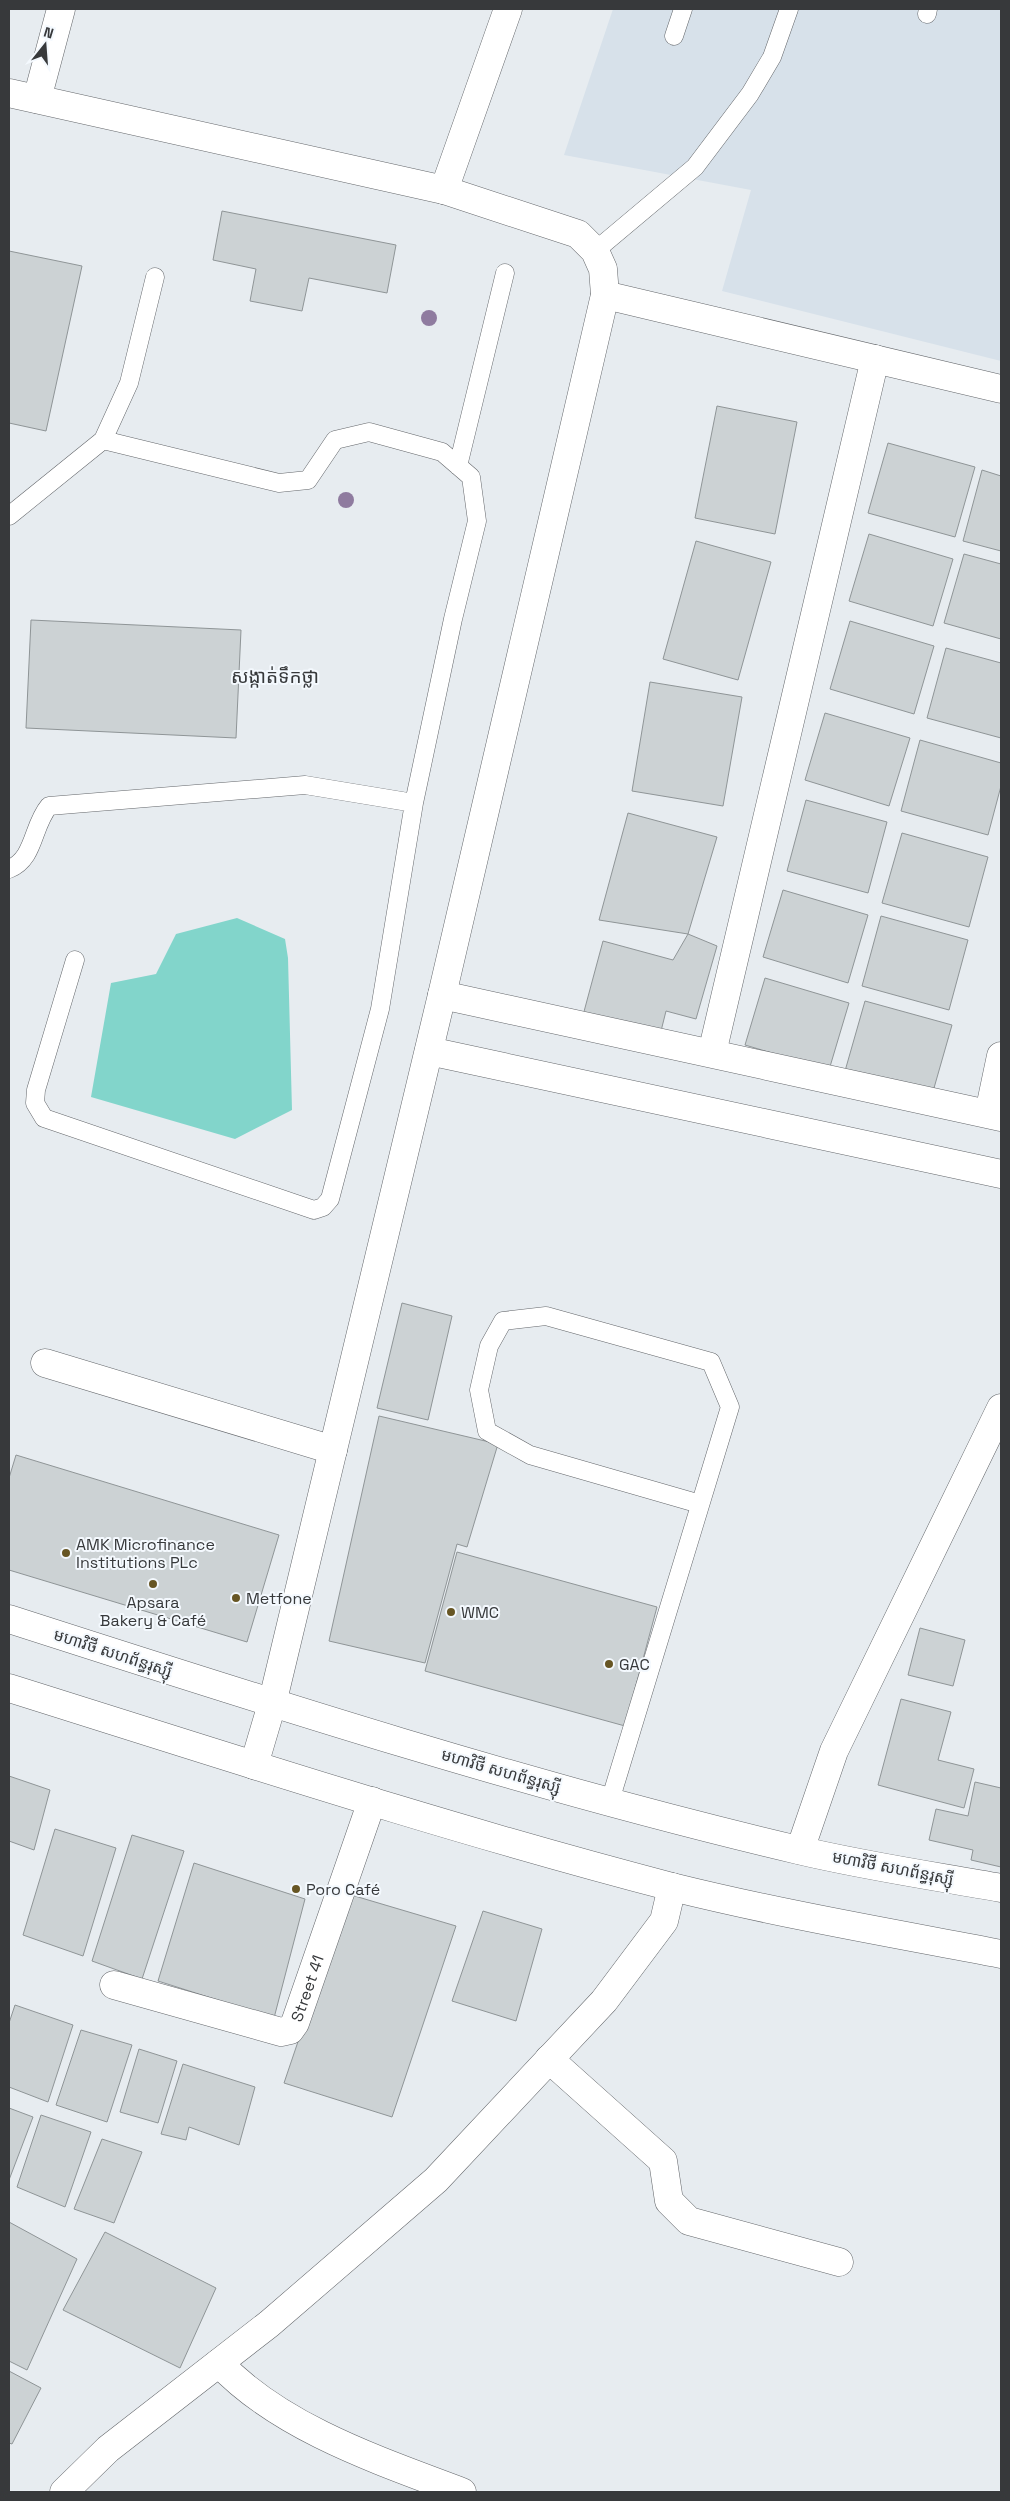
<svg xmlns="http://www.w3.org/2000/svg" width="1010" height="2501" font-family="'Space Grotesk','Noto Sans Khmer',sans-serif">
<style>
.built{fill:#d7e1ea}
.water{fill:#82d5cb}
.building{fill:#ccd2d4;stroke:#8f9597}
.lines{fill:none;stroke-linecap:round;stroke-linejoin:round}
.lane-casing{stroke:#64676b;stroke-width:19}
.street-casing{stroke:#64676b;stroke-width:29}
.secondary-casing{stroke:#64676b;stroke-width:29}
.highway-casing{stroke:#64676b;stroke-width:29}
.lane{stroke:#fff;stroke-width:18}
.street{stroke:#fff;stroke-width:28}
.secondary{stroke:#fff;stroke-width:28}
.highway{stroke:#fff;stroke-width:28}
.tree{fill:#8f7b9f}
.poi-dot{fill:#675624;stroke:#f4f9fe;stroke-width:2}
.labels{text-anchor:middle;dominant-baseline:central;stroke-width:4;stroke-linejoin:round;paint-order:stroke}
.poi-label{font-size:16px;fill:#37393b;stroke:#f4f9fe;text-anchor:start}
.street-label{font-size:16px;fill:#37393b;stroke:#f4f9fe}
.quarter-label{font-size:19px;fill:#37393b;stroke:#f4f9fe}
</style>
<rect width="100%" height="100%" fill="#e7ecf0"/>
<path class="built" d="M613 9H1001V361L722 291 751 190 564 155Z"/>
<path class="water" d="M237 918 285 939 288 958 292 1110 235 1139 91 1097 111 983 156 974 176 934Z"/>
<path class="building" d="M222 211 396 245 387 293 309 278 302 311 250 301 256 269 213 260Z
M9 251 82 266 46 431 9 423Z
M717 406 797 422 775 534 695 518Z
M888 443 975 467 955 537 868 513Z
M982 470 1001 476V551L963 541Z
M869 534 953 559 933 626 849 601Z
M696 541 771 562 738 680 663 659Z
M964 554 1001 564V639L944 623Z
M31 620 241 630 236 738 26 728Z
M850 621 934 646 914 714 830 689Z
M946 648 1001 663V738L927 718Z
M650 682 742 697 723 806 632 791Z
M825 713 910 738 889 806 805 780Z
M920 740 1001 763V786L988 835 901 811Z
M806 800 887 822 868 893 787 871Z
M628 813 717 837 688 934 599 920Z
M902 833 988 857 969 927 882 903Z
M783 890 868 915 848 983 763 957Z
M881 916 968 940 949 1010 862 986Z
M688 934 717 946 696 1019 666 1011 659 1039 582 1019 603 941 673 960Z
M765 978 849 1003 829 1070 745 1045Z
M865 1001 952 1025 932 1095 845 1071Z
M402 1303 452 1316 428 1420 377 1408Z
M379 1416 498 1444 467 1547 457 1544 425 1663 329 1641Z
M16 1455 279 1535 247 1642 9 1570V1478Z
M457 1552 657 1607 625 1726 425 1671Z
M920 1628 965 1640 953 1686 908 1675Z
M901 1699 951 1712 938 1760 974 1769 964 1808 878 1785Z
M9 1776 50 1790 34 1850 9 1841Z
M975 1782 1001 1788V1867L971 1860 973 1850 929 1840 936 1809 968 1816Z
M55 1829 116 1848 83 1956 23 1935Z
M132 1835 184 1851 142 1979 92 1961Z
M194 1863 305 1899 274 2018 158 1981Z
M348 1894 456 1926 392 2117 284 2083Z
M483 1911 542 1929 516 2021 452 2001Z
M15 2005 73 2025 48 2102 9 2087V2023Z
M81 2030 132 2045 107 2122 56 2105Z
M139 2049 177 2061 158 2123 120 2112Z
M183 2064 255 2087 239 2145 189 2127 186 2140 161 2134Z
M9 2108 33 2117 9 2180Z
M41 2115 91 2132 65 2207 17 2187Z
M102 2139 142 2152 114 2223 74 2209Z
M9 2222 77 2259 27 2370 9 2361Z
M105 2232 216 2288 180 2368 63 2310Z
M9 2371 41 2388 12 2444 9 2443Z"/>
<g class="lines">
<defs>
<path id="lane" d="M927 14 928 9
M674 36 683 9
M595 251 695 167 750 94 772 57 789 9
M458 466 505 273
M9 516 103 440 129 383 155 277
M9 869C35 859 32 826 49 806L305 785 414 803
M75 960 36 1090 35 1103 44 1118 314 1210 323 1207 330 1199 380 1009 414 803 453 619 477 521 471 477 442 452 369 432 335 440 308 480 279 483 103 440
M610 1801 730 1407 711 1362 546 1316 503 1321 489 1346 479 1390 487 1431 530 1455 700 1504"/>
<g id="street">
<path d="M9 93 444 190 578 234 595 251 603 269 605 295 442 995 272 1704 254 1765"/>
<path d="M37 99 61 9"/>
<path d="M444 190 508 9"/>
<path d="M605 295 1001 389"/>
<path d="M442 995 1001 1117"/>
<path d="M429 1051 1001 1174"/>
<path d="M712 1053 875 359"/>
<path d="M989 1113 1001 1056"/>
<path d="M45 1363 333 1450"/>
<path d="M800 1850 834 1751 1001 1408"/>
<path id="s1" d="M114 1985 281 2032 290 2030 295 2023 372 1801"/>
<path d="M549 2059 663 2161 669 2201 689 2221 839 2262"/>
<path d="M219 2363C280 2428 380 2461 462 2492"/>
</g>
<path id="secondary" d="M64 2492 108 2449 269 2324 436 2180 604 2001 664 1921 672 1887"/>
<path id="highway" d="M9 1619C270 1703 531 1787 798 1850 865 1866 934 1876 1001 1888
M9 1688C229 1757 449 1829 672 1887 781 1914 891 1933 1001 1954"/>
</defs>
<use href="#lane" class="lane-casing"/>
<use href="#street" class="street-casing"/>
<use href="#secondary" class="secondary-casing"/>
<use href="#highway" class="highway-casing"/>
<use href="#lane" class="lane"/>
<use href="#street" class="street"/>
<use href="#secondary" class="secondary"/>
<use href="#highway" class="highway"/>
</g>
<g class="tree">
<circle cx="429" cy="318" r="8"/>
<circle cx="346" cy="500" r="8"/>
</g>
<g class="poi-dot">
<circle cx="66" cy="1553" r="5"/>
<circle cx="153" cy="1584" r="5"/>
<circle cx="236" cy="1598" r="5"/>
<circle cx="451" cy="1612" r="5"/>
<circle cx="609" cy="1664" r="5"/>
<circle cx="296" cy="1889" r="5"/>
</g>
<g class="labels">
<g class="poi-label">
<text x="76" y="1544">AMK Microfinance<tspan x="76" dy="18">Institutions PLc</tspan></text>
<text x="246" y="1598">Metfone</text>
<text x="153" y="1602" text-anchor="middle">Apsara<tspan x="153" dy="18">Bakery &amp; Café</tspan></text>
<text x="461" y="1612">WMC</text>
<text x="619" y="1664">GAC</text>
<text x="306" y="1889">Poro Café</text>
</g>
<g class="street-label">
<text transform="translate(113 1653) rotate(18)">មហាវិថី សហព័ន្ធរុស្ស៊ី</text>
<text transform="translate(501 1771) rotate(16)">មហាវិថី សហព័ន្ធរុស្ស៊ី</text>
<text transform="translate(893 1868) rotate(11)">មហាវិថី សហព័ន្ធរុស្ស៊ី</text>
<text stroke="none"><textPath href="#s1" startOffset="228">Street 41</textPath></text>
</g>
<g class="quarter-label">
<text x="275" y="676">សង្កាត់ទឹកថ្លា</text>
</g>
</g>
<rect width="1010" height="2501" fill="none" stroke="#37393b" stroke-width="20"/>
<g transform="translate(45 45) rotate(17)" stroke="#f4f9fe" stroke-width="4" paint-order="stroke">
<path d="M0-4L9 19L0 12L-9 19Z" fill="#37393b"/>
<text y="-8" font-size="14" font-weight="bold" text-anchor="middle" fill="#37393b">N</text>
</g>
</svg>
